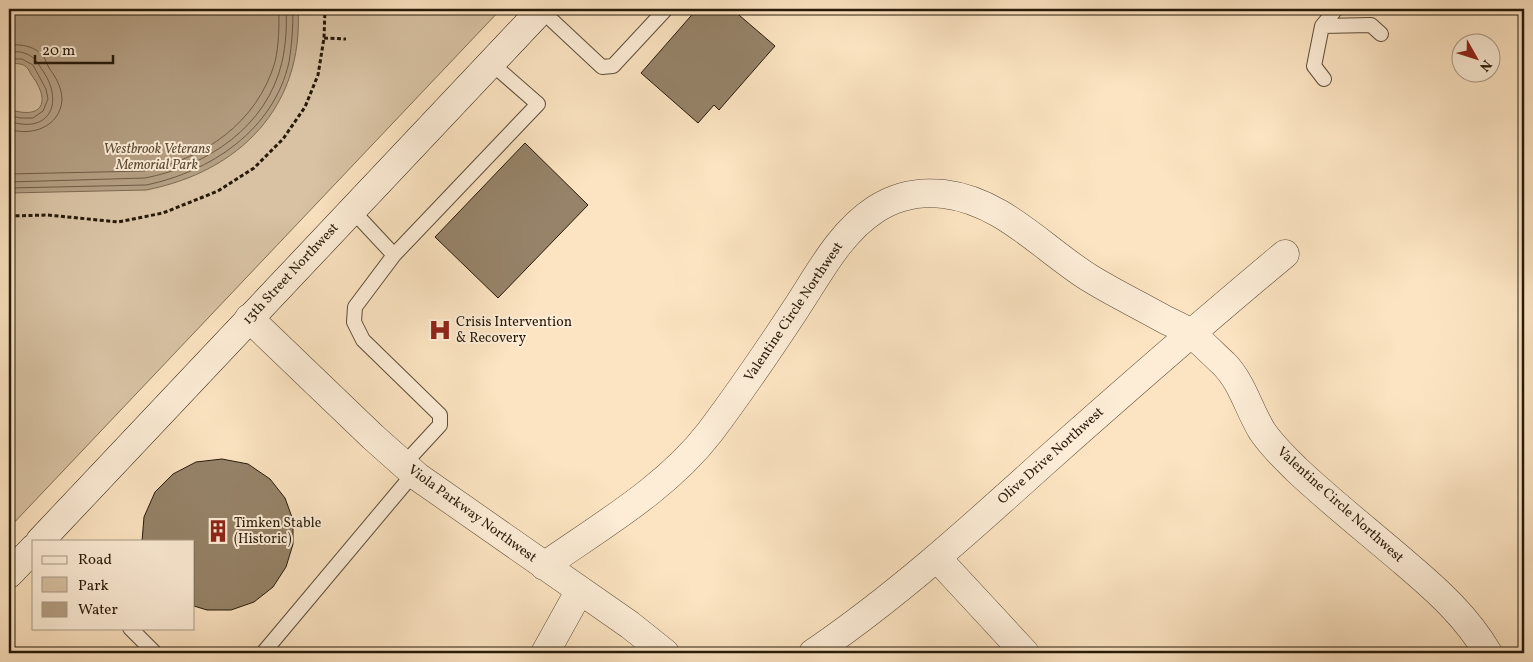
<svg xmlns="http://www.w3.org/2000/svg" width="1533" height="662" font-family="Vollkorn,serif">
<style>
.green{fill:#d8c2a3;stroke:#806e56}
.water{fill:#b49f83;stroke:#7c6a52}
.lines{fill:none;stroke-linecap:round;stroke-linejoin:round}
.shore{stroke:#6e5c46;stroke-width:1}
.building{fill:#968369;stroke:#271a09}
.lane-casing{stroke:#5c4c37;stroke-width:16}
.street-casing{stroke:#5c4c37;stroke-width:29}
.secondary-casing{stroke:#271a09;stroke-width:29}
.path{stroke:#271a09;stroke-width:3;stroke-dasharray:4 2.5;stroke-linecap:butt}
.lane{stroke:#fdedd7;stroke-width:14}
.street{stroke:#fdedd7;stroke-width:28}
.secondary{stroke:#fdedd7;stroke-width:28}
.labels{text-anchor:middle;dominant-baseline:central;stroke-width:4;stroke-linejoin:round;paint-order:stroke}
.park-label{font-size:14px;font-style:italic;fill:#5c4c37;stroke:#fdedd7}
.street-label{font-size:14px;fill:#271a09;stroke:#fdedd7}
.poi-label{font-size:14px;fill:#271a09;stroke:#fdedd7;text-anchor:start}
</style>
<rect width="100%" height="100%" fill="#fce4c2"/>
<filter id="stains"><feTurbulence type="fractalNoise" baseFrequency=".004" numOctaves="4"/><feColorMatrix values="0 0 0 0 .2 0 0 0 0 .09 0 0 0 0 .02 0 0 0 .5 -.17"/></filter>
<radialGradient id="worn" r=".72"><stop offset=".6" stop-color="#630" stop-opacity="0"/><stop offset="1" stop-color="#630" stop-opacity=".3"/></radialGradient>
<path class="green" d="M9 9H501L9 528Z"/>
<path class="water" d="M9 9H298C304 107 239 172 146 190L9 193V109C40 120 52 104 33 77 29 72 28 65 20 64 17 63 12 64 9 64Z"/>
<g class="lines">
<path class="shore" d="M9 45C22 44 35 46 44 57 46 61 47 64 49 68 56 77 62 88 62 100 60 127 31 137 9 129
M9 52C14 52 20 51 24 53 35 56 38 64 43 71 65 104 48 135 9 121
M9 59H22L33 65 46 89 48 99 43 111 33 118H20L9 115
M9 174 144 171C204 159 257 123 275 62 279 45 279 26 279 9
M9 182 145 178C207 166 267 127 282 62 286 44 287 26 286 9
M9 188 146 185C210 172 274 130 289 62 292 44 293 27 293 9"/>
</g>
<path class="building" d="M697 9H732L775 46 719 110 714 105 698 123 641 73Z
M525 143 588 205 498 298 435 237Z
M222 459 248 464 270 479 285 498 293 520V544L286 567 273 587 254 602 231 610H207L194 606V541H142L144 517 155 492 173 474 196 462Z"/>
<g class="lines">
<defs>
<path id="lane" d="M541 10 602 67 613 66 666 9
M1322 26 1371 25 1381 34
M1324 79 1314 66 1322 26 1336 9
M352 210 394 255 538 104 491 63
M394 255 355 307 354 322 363 340 440 415V425L404 464
M130 628 155 653
M263 653 414 473"/>
<path id="street" d="M249 318 373 437 418 477 630 625 665 653
M937 558 1025 653
M544 566C601 526 667 488 710 432 740 392 768 351 795 310 819 274 839 233 876 209 896 196 919 191 944 194 1002 201 1041 247 1088 277 1112 292 1137 304 1162 318 1171 323 1182 327 1190 333 1202 342 1213 354 1224 364 1242 382 1249 410 1262 431 1272 446 1285 458 1297 470 1331 502 1369 532 1405 563 1437 590 1467 617 1488 653
M545 653 580 590
M813 653C894 598 967 532 1040 466 1121 394 1202 323 1285 254"/>
<path id="secondary" d="M40 541 542 9
M9 574 34 548"/>
</defs>
<use href="#lane" class="lane-casing"/>
<use href="#street" class="street-casing"/>
<use href="#secondary" class="secondary-casing"/>
<path class="path" d="M324 38 346 39
M9 216 48 215 118 222 163 213 218 191 254 168 283 139 305 107 318 75 324 38 325 9"/>
<use href="#lane" class="lane"/>
<use href="#street" class="street"/>
<use href="#secondary" class="secondary"/>
</g>
<defs>
<symbol id="hospital-bare" viewBox="-9 -9 18 18"><path d="M-5-5h3v3.5h4V-5h3V5h-3V1.5h-4V5h-3Z" fill="#8f2418" stroke="#fdedd7" stroke-width="2.5" paint-order="stroke"/></symbol>
<symbol id="building-bare" viewBox="-9 -9 18 18"><path d="M-4-6H4V6H1V3H-1V6H-4ZM-2.5-4.3h1.7v1.8h-1.7ZM.8-4.3h1.7v1.8H.8ZM-2.5-1h1.7V.8h-1.7ZM.8-1h1.7V.8H.8Z" fill="#8f2418" stroke="#fdedd7" stroke-width="2.5" paint-order="stroke"/></symbol>
</defs>
<g fill-rule="evenodd">
<use href="#hospital-bare" x="424" y="314" width="32" height="32"/>
<use href="#building-bare" x="202" y="515" width="32" height="32"/>
</g>
<g class="labels">
<g class="park-label">
<text x="157" y="149">Westbrook Veterans<tspan x="157" dy="16">Memorial Park</tspan></text>
</g>
<g class="street-label">
<text transform="translate(291 274) rotate(-47)">13th Street Northwest</text>
<text transform="translate(794 312) rotate(-56)">Valentine Circle Northwest</text>
<text transform="translate(1051 456) rotate(-42)">Olive Drive Northwest</text>
<text transform="translate(1340 505) rotate(42)">Valentine Circle Northwest</text>
<text transform="translate(472 514) rotate(36)">Viola Parkway Northwest</text>
</g>
<g class="poi-label">
<text x="456" y="322">Crisis Intervention<tspan x="456" dy="16">&amp; Recovery</tspan></text>
<text x="234" y="523">Timken Stable<tspan x="234" dy="16">(Historic)</tspan></text>
</g>
</g>
<rect width="1533" height="662" fill="none" stroke="#fce4c2" stroke-width="30"/>
<rect x="10" y="10" width="1513" height="642" fill="none" stroke="#271a09" stroke-width="2.5"/>
<rect x="15" y="15" width="1503" height="632" fill="none" stroke="#271a09"/>
<rect x="32" y="540" width="162" height="90" fill="#fdedd7" stroke="#a79985"/>
<rect x="42" y="556" width="25" height="8" fill="#fdedd7" stroke="#a79985"/>
<text x="78" y="564" font-size="15" fill="#271a09">Road</text>
<rect x="42" y="577" width="25" height="15" fill="#d8c2a3" stroke="#a79985"/>
<text x="78" y="590" font-size="15" fill="#271a09">Park</text>
<rect x="42" y="602" width="25" height="15" fill="#b49f83" stroke="#a79985"/>
<text x="78" y="614" font-size="15" fill="#271a09">Water</text>
<g transform="translate(1476 58) rotate(129)"><circle r="24" fill="#fdedd7" stroke="#a79985"/>
<path d="M0-4L9 19L0 12L-9 19Z" fill="#8f2418"/>
<text y="-8" font-size="14" font-weight="bold" text-anchor="middle" fill="#271a09">N</text>
</g>
<path d="M35 55v8h78v-8" fill="none" stroke="#271a09" stroke-width="2.5"/>
<text x="42" y="55" font-size="15" fill="#271a09" stroke="#fdedd7" stroke-width="4" paint-order="stroke">20 m</text>
<rect width="100%" height="100%" filter="url(#stains)"/>
<rect width="100%" height="100%" fill="url(#worn)"/>
</svg>
